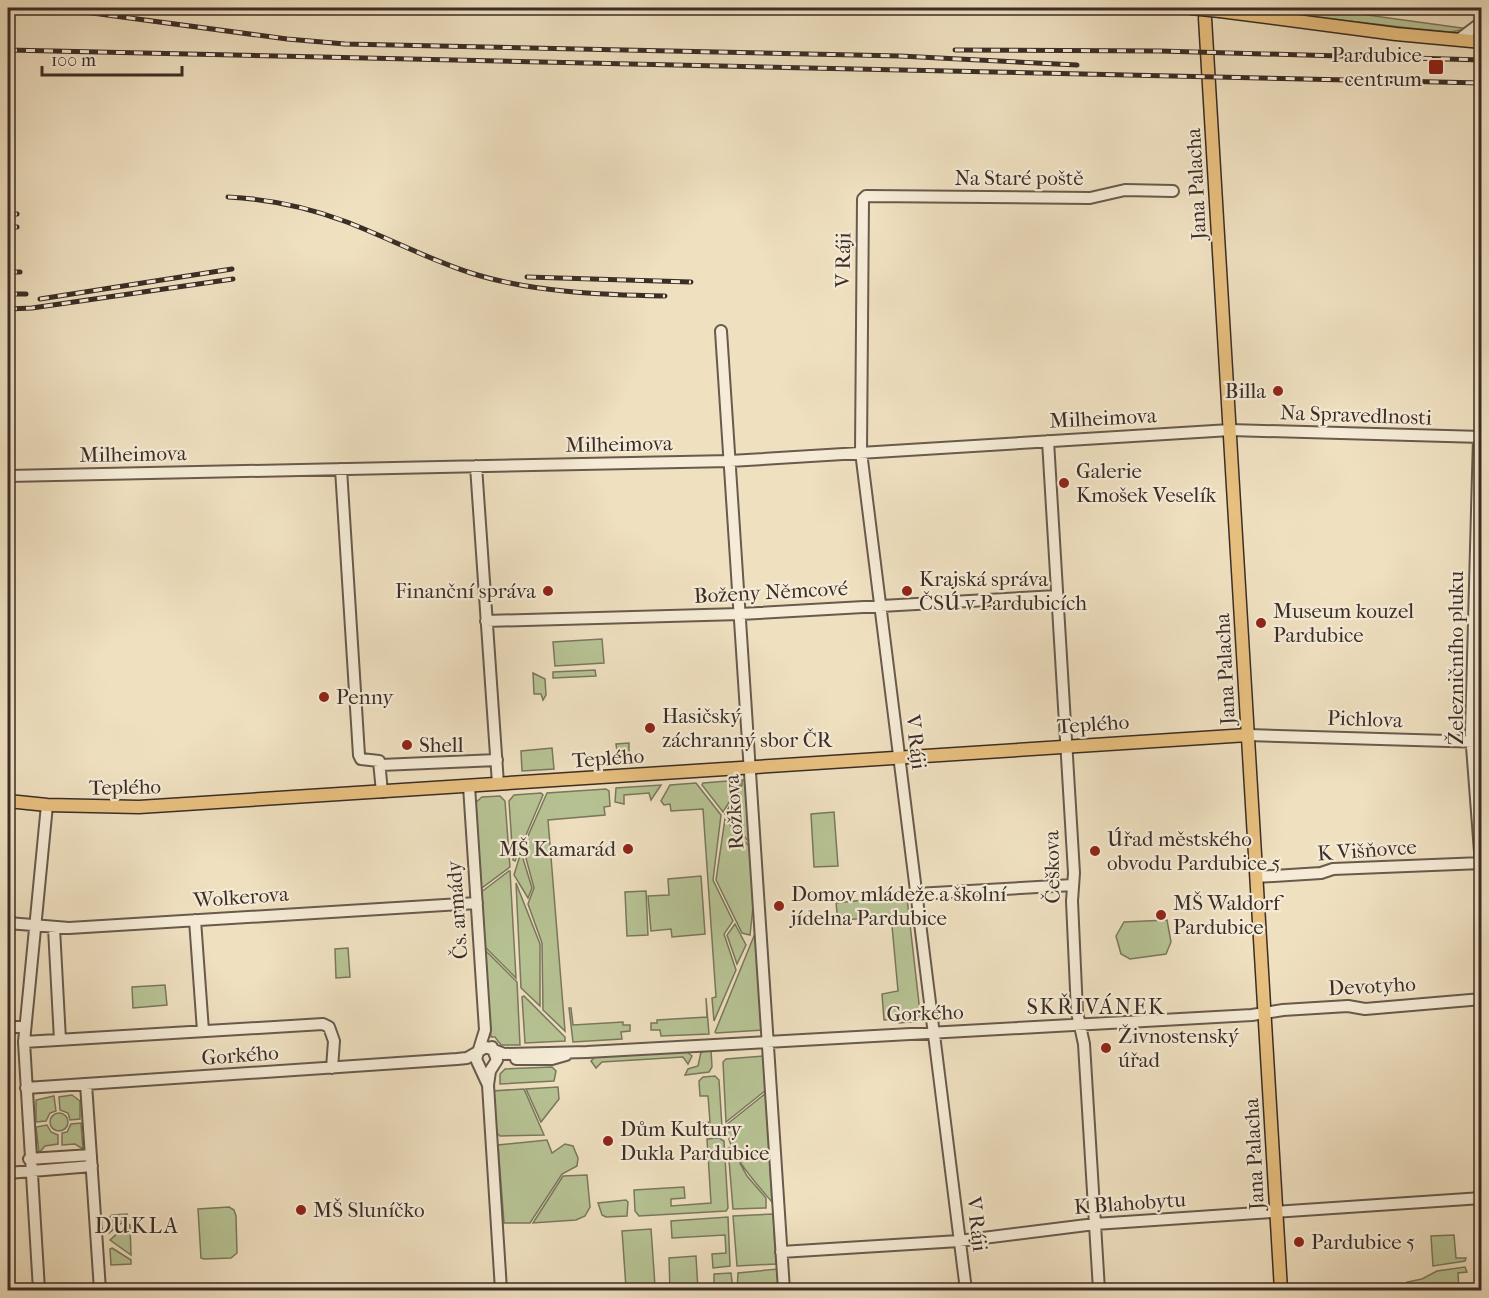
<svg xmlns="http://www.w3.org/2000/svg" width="1489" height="1298" font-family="'IM FELL French Canon',serif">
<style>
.green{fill:#b7c394;stroke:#79785e;stroke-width:1.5}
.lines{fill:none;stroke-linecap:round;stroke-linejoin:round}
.minor-casing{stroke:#685a4d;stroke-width:14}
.major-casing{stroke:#3b2d27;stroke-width:15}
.minor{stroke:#f5ebd6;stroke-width:10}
.major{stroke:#e8c080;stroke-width:12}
.rail-casing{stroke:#3b2d27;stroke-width:5}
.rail{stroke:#f5ebd6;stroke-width:3;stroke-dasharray:9;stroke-linecap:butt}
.major-bridge-casing{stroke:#3b2d27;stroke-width:15;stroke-linecap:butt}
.major-bridge{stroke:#e8c080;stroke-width:12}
.poi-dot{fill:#8f2418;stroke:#f5ebd6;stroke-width:2}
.labels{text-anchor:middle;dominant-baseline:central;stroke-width:4.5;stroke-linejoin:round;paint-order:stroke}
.poi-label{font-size:21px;fill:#3b2d27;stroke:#f5ebd6;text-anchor:start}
.street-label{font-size:21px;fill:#3b2d27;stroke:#f5ebd6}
.neighbourhood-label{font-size:22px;letter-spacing:1.5px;fill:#3b2d27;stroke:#f5ebd6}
</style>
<rect width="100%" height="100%" fill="#efe0c0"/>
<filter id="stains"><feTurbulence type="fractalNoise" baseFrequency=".00333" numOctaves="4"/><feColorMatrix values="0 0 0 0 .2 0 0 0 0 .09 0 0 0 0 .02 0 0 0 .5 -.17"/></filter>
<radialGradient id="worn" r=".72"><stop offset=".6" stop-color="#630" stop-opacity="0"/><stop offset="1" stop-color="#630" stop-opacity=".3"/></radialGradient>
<path class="green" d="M1238 8H1316L1469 29 1450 32 1409 28Z
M1348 8H1394L1395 12 1394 14Z
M602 639 604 663 555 666 553 642Z
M595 670 596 676 553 678V672Z
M533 673 545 679 546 695 543 700 541 694H534Z
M629 743V761L619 765 616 744Z
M552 748 554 769 522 771 521 751Z
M740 780V785L723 812 702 785 703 783Z
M742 780H745L749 842 725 814 742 785Z
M696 783 721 815 713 880 733 921 724 934 736 970 714 1021 712 998 716 997 703 809 671 811 670 804 664 805 661 801 670 785Z
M661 785 651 800 649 793 624 795V804L615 802 616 788Z
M606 789 609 791 610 806 604 807 605 815 548 820 565 1031 543 1010 542 943 528 904 534 888 523 847 547 793Z
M541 793 543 795 515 861 513 860 509 801 514 795Z
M500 796 505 801 510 867 479 890 474 804 482 797Z
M834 812 838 866 814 867 811 814Z
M725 819 750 847 753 907 750 935 742 933 716 880Z
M521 852 532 888 528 898 514 875Z
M509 871H510L516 978 483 945 480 893Z
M701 876 705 934 672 937 671 929 651 931 648 896 669 895 668 879Z
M516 883 540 944V1006L521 988Z
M646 891 648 935 627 936 625 892Z
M892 897 907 898 921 1021 899 1023 896 1019 884 1020 882 994 898 991 891 915 838 921 836 903Z
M1167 920 1171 942 1166 954 1130 959 1121 954 1116 936 1124 922Z
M735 924 746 945 737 964 727 935Z
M756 931 765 1030 716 1033 715 1032Z
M348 948 350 977 336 978 335 949Z
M483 948 517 982 520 1045H501L495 1037H491Z
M165 985 167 1005 133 1008 132 987Z
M524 996 565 1037V1041L525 1043 522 997Z
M706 998 709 1034 661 1036 660 1030H651V1023H657V1020L707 1017Z
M569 1008H571L573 1025 623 1022V1025H630V1031L621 1032 622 1039 573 1042Z
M711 1050 712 1067 709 1072 685 1075 688 1069 698 1066 701 1052Z
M687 1052 692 1056 688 1064 683 1057 602 1062 596 1068 591 1061 595 1057Z
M764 1056 766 1090 726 1122 723 1062 726 1059Z
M552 1067 556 1071 554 1081 500 1084V1074L505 1069Z
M703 1077 715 1076 719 1080 722 1127 716 1134 697 1135V1124L710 1122 708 1096H700L699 1081Z
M558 1087 559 1099 541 1122 526 1089Z
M524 1089 544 1135 500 1136 496 1132 492 1091Z
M766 1093 772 1202C755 1182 728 1154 726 1125Z
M72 1095 80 1101V1119L70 1120 68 1113 60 1110 59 1097Z
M54 1096 56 1111 50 1113 46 1121 36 1122V1100Z
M50 1122a9 9 0 1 1 18 0a9 9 0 1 1-18 0Z
M81 1123 83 1149 75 1144 62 1145V1133L67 1132 71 1124Z
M47 1125 51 1132 58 1135V1144L45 1146 39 1153 36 1127Z
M719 1138 724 1141 728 1208 726 1211 639 1216 635 1211 634 1190 684 1187 685 1198 671 1199V1206L711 1203 707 1139Z
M547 1140 552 1153 565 1144 573 1146 578 1158 577 1166 562 1174 530 1223H504L498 1145Z
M731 1147 747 1176 766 1198V1208L733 1209 728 1148Z
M587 1175 590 1207 585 1216 576 1220 533 1223 563 1176Z
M626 1200 628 1202 627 1216 606 1217 602 1215 598 1203Z
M229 1207 234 1210 236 1216 237 1253 231 1258 204 1259 201 1258 198 1209Z
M127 1214 128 1218 109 1233 108 1219 112 1215Z
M773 1214 776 1264 737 1266 733 1216Z
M728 1217 730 1266 713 1268 712 1254 726 1253 725 1235 672 1238 671 1221Z
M128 1224 130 1225 131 1255 110 1240Z
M651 1229 655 1286 626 1288 622 1231Z
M1454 1235 1456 1258H1466L1465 1261 1433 1266 1431 1236Z
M112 1248 131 1260V1264L111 1265 110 1249Z
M696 1256 698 1290H670L669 1258Z
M1465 1267 1467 1272 1458 1273 1459 1290H1407V1282L1422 1279 1437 1271Z
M778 1269 779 1290H737L738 1273Z
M731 1273 733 1290H714V1274Z"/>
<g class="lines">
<defs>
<path id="minor" d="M1458 40 1482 22
M721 331 784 1290
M1479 437 1471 733 1482 878
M1048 441 1074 873 1072 901 1077 1012 1084 1044 1099 1290
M476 466 498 784
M341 469 359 755 361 759 379 761 382 792
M8 476 730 461 1230 430 1482 437
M486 621 740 614 1057 596
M1248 735 1482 742
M381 765 497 760
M469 786 485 1030 476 1059 488 1085
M1256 877 1321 873 1333 869 1482 863
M916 894 1073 885
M195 920 203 1031
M8 923 69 928 477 903
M54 928 60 1040
M8 1027H24
M24 1042 323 1024 329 1027 334 1041 332 1068
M492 1047 497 1060 490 1071 488 1085 501 1290
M516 1059H552L566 1055
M86 1084 100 1290
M26 1088 457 1059 467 1058 486 1047 504 1054 587 1052 1252 1015 1283 1010 1348 1006 1365 1009 1482 999
M29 1159 91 1155
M8 1173 92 1166
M781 1252 959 1241 1095 1224 1482 1198
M39 1290 24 1042 47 805
M966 1290 861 452 863 199 866 196 1090 198 1125 190 1173 191"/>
<path id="major" d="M1220 11 1396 34 1482 42
M1205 18 1281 1290
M8 801 47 805 139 807 1248 735"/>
</defs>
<use href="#minor" class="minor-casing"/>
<use href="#major" class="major-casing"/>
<use href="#minor" class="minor"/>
<use href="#major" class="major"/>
<defs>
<path id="rail" d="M55 8 287 39 345 44 900 56 1077 65
M8 50 1482 83
M955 50 1160 51 1482 60
M228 197C268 199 307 207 344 221 387 237 427 259 471 273 530 292 602 295 665 296
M8 214H17
M8 227H17
M8 272H20
M527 277 691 282
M8 294H26
M40 299 232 269
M8 309 32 308 233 279"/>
</defs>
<use href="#rail" class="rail-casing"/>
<use href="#rail" class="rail"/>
<defs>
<path id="major-bridge" d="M1190 8 1220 11"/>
</defs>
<use href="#major-bridge" class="major-bridge-casing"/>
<use href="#major-bridge" class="major-bridge"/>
</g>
<g class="poi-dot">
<rect x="1428" y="59" width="16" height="16" rx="3"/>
<circle cx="1278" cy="391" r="6"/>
<circle cx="1064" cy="483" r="6"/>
<circle cx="548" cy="591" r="6"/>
<circle cx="907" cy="591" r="6"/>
<circle cx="1261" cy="623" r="6"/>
<circle cx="324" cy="697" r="6"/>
<circle cx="650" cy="728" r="6"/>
<circle cx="407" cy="745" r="6"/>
<circle cx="628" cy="849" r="6"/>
<circle cx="1095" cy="851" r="6"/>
<circle cx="779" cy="906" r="6"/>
<circle cx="1161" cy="915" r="6"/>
<circle cx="1106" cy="1048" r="6"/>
<circle cx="608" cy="1141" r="6"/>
<circle cx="301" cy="1210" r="6"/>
<circle cx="1299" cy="1242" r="6"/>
</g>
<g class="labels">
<g class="poi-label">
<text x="1422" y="55" text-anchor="end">Pardubice<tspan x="1422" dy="24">centrum</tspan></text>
<text x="1266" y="391" text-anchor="end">Billa</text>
<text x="1076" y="471">Galerie<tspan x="1076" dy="24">Kmošek Veselík</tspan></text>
<text x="919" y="579">Krajská správa<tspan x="919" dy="24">ČSÚ v Pardubicích</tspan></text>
<text x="536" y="591" text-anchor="end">Finanční správa</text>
<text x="1273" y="611">Museum kouzel<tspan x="1273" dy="24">Pardubice</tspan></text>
<text x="336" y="697">Penny</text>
<text x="662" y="716">Hasičský<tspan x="662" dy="24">záchranný sbor ČR</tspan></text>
<text x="419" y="745">Shell</text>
<text x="1107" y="839">Úřad městského<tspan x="1107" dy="24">obvodu Pardubice 5</tspan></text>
<text x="616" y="849" text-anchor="end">MŠ Kamarád</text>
<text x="791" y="894">Domov mládeže a školní<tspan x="791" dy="24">jídelna Pardubice</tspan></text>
<text x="1173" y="903">MŠ Waldorf<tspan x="1173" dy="24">Pardubice</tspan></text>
<text x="1118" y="1036">Živnostenský<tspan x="1118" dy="24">úřad</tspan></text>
<text x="620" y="1129">Dům Kultury<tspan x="620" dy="24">Dukla Pardubice</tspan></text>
<text x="313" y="1210">MŠ Sluníčko</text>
<text x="1311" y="1242">Pardubice 5</text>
</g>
<g class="street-label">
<text x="1019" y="178">Na Staré poště</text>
<text transform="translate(1196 184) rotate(-93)">Jana Palacha</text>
<text transform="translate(843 260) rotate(-89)">V Ráji</text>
<text transform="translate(1356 415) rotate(2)">Na Spravedlnosti</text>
<text transform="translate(1103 418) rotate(-3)">Milheimova</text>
<text transform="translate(619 444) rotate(-1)">Milheimova</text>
<text transform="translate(133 454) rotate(-1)">Milheimova</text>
<text transform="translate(771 592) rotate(-3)">Boženy Němcové</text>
<text transform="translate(1456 658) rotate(-90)">Železničního pluku</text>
<text transform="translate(1225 669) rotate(-93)">Jana Palacha</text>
<text transform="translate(1365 719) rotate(2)">Pichlova</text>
<text transform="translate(1093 724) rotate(-4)">Teplého</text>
<text transform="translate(916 742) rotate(83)">V Ráji</text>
<text transform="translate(608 758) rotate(-4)">Teplého</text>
<text transform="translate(125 787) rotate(-1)">Teplého</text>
<text transform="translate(734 812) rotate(-94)">Rožkova</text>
<text transform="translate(1367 850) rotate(-4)">K Višňovce</text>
<text transform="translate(1052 867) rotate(-91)">Češkova</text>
<text transform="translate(241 897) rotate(-4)">Wolkerova</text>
<text transform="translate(457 910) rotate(-94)">Čs. armády</text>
<text transform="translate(1372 986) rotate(-3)">Devotyho</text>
<text transform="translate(925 1013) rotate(-2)">Gorkého</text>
<text transform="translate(240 1055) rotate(-4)">Gorkého</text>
<text transform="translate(1254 1154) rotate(-93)">Jana Palacha</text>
<text transform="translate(1130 1203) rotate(-4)">K Blahobytu</text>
<text transform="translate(977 1224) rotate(83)">V Ráji</text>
</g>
<g class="neighbourhood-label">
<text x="1096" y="1007">SKŘIVÁNEK</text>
<text x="137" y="1226">DUKLA</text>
</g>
</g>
<rect width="1489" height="1298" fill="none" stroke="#efe0c0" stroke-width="30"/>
<rect x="9" y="9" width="1471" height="1280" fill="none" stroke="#3b2d27" stroke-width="3"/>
<rect x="15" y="15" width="1459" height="1268" fill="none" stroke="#3b2d27" stroke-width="1.5"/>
<path d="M42 66v9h140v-9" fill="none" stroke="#3b2d27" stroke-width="3"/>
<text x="51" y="66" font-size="18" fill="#3b2d27" stroke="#f5ebd6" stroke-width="4.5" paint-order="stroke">100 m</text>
<rect width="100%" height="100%" filter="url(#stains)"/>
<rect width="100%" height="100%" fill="url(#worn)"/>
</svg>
